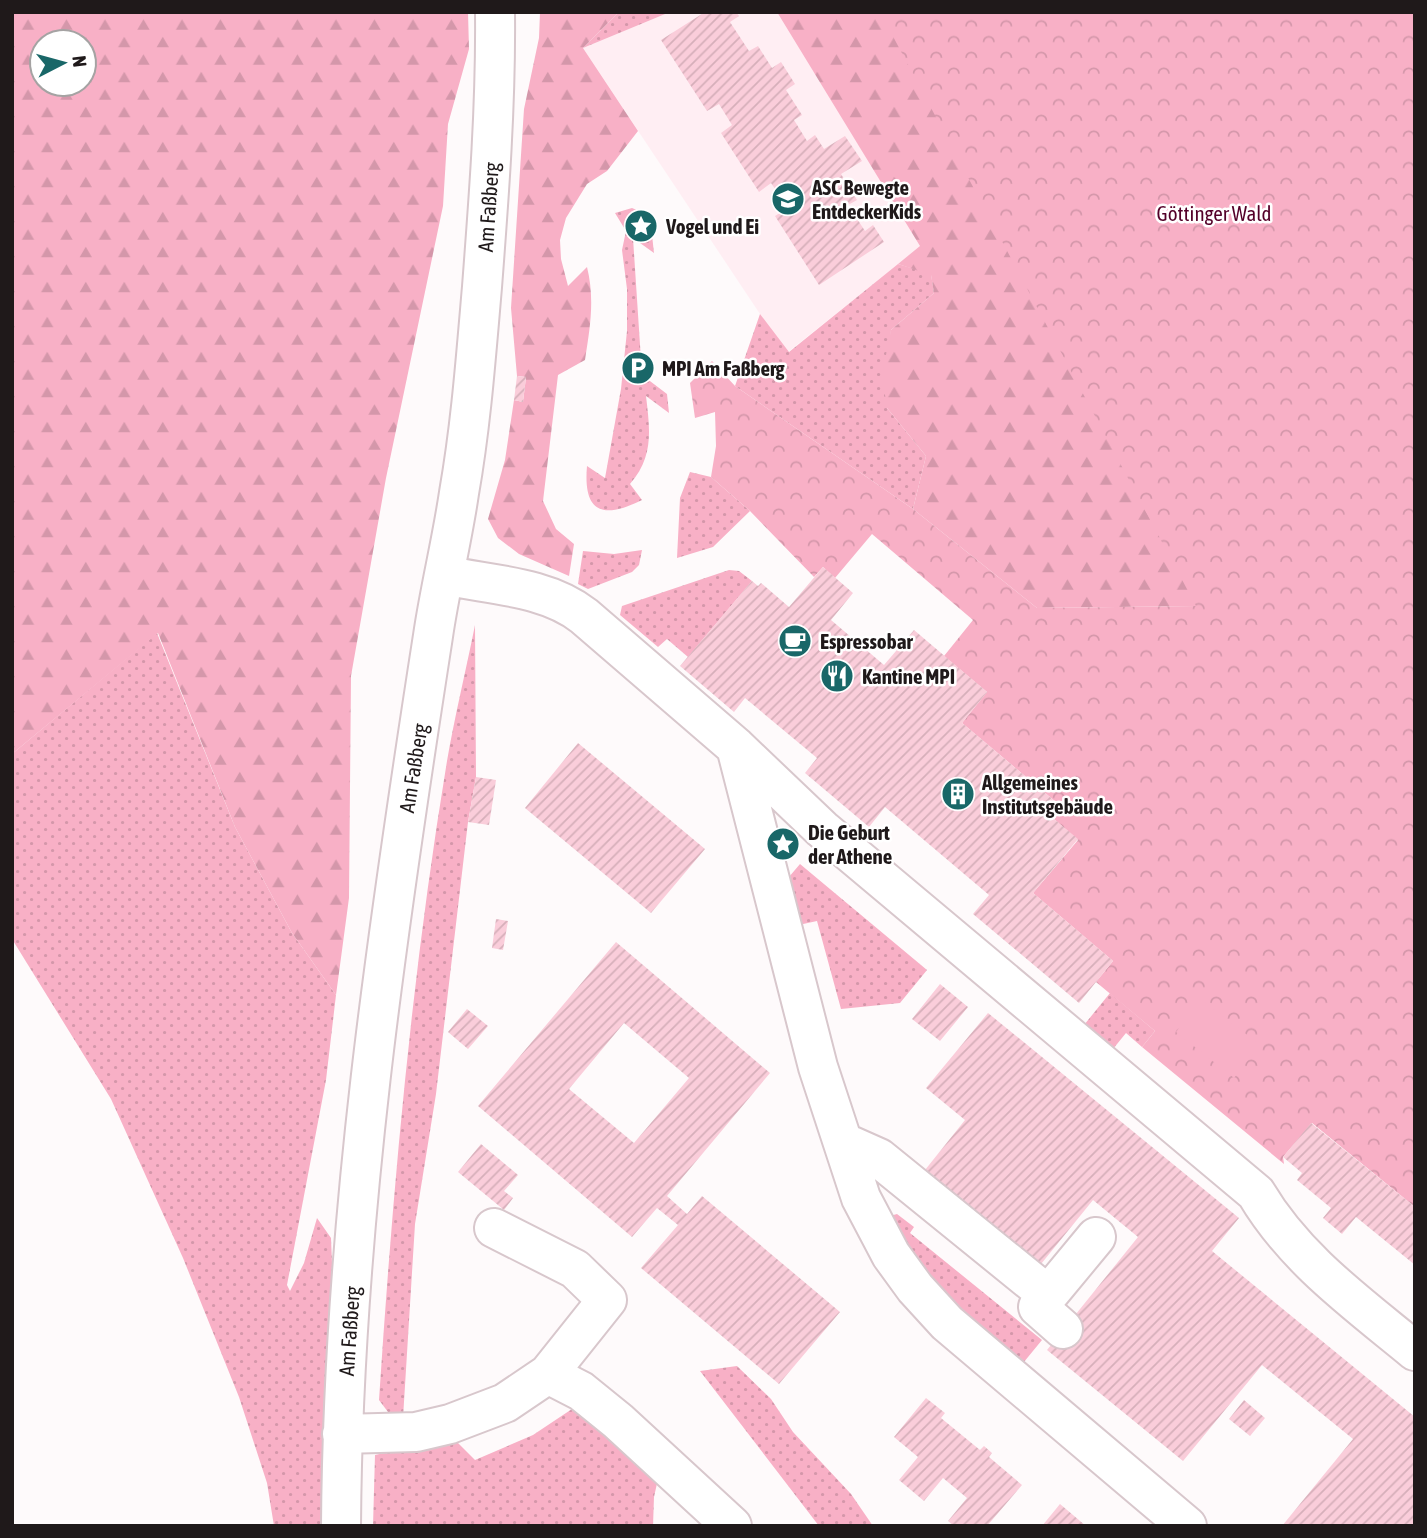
<svg xmlns="http://www.w3.org/2000/svg" width="1427" height="1538" font-family="'Asap Condensed',sans-serif">
<style>
.built{fill:#ffeef3}
.grass{fill:url(#grass-dots)}
.forest{fill:url(#forest-firs);fill-rule:evenodd}
.park{fill:url(#park-crowns)}
.pitch{fill:#f8b0c6}
.building{fill:url(#building-hatch);fill-rule:evenodd}
.lines{fill:none;stroke-linecap:round;stroke-linejoin:round}
.minor-casing{stroke:#d8c7cc;stroke-width:42}
.minor{stroke:#fff;stroke-width:38}
.labels{text-anchor:middle;dominant-baseline:central;stroke-width:5;stroke-linejoin:round;paint-order:stroke}
.poi-label{font-size:21px;font-weight:bold;fill:#1f191a;stroke:#fff;text-anchor:start}
.street-label{font-size:21px;fill:#1f191a;stroke:#fff}
.park-label{font-size:21px;fill:#540029;stroke:#fff}
</style>
<defs>
<pattern id="grass-dots" width="8" height="8" patternUnits="userSpaceOnUse" patternTransform="scale(1.75)"><rect width="8" height="8" fill="#f8b0c6"/><path d="M2 2h.1M6 6h.1" fill="none" stroke="#d497aa" stroke-width="1.8" stroke-linecap="round"/></pattern>
<pattern id="forest-firs" width="22" height="20" patternUnits="userSpaceOnUse" patternTransform="scale(1.75)"><rect width="22" height="20" fill="#f8b0c6"/><path d="M5 1l3.5 6h-7zM16 11l3.5 6h-7z" fill="#d497aa"/></pattern>
<pattern id="park-crowns" width="20" height="18" patternUnits="userSpaceOnUse" patternTransform="scale(1.75)"><rect width="20" height="18" fill="#f8b0c6"/><path d="M2 6a3 3 0 1 1 6 0M12 15a3 3 0 1 1 6 0" fill="none" stroke="#d497aa"/></pattern>
<pattern id="building-hatch" width="6" height="6" patternUnits="userSpaceOnUse" patternTransform="scale(1.75)"><rect width="6" height="6" fill="#facdda"/><path d="M-1 1l2-2M0 6l6-6M5 7l2-2" fill="none" stroke="#d6afba"/></pattern>
</defs>
<rect width="100%" height="100%" fill="#fefafb"/>
<path class="built" d="M670 12H777L921 246 788 352 760 314 583 48Z"/>
<path class="grass" d="M619 12H670L583 48Z
M632 208C652 216 652 234 654 253L633 238 642 375 667 394 669 413 646 396C650 430 654 456 630 484L642 500C602 520 583 512 587 466L605 478 621 389 627 331V289L622 250 626 231 615 213Z
M898 264 931 274 934 293 891 330 887 408 926 456 913 509 735 386 760 314 789 352Z
M690 472 711 477 750 511 713 547 677 558 680 498Z
M642 550 639 565 632 572 588 589 578 584 583 551 614 554Z
M729 570 739 571 752 581 688 657 667 639 658 647 620 615 622 606Z
M475 625 476 777 468 822 436 1094 415 1224 403 1418 391 1416 379 1400C393 1186 412 972 447 761 455 715 466 670 475 625Z
M157 633 235 827 292 933 336 995 326 1080 287 1285 290 1291 304 1263 317 1218 331 1238 333 1287 326 1526H274L267 1483 239 1397 183 1258 111 1099 12 939V754Z
M800 864 927 970 900 1003 841 1009 817 921 794 926 783 884Z
M1110 993 1155 1031 1142 1047 1126 1033 1113 1049 1084 1025Z
M897 1214 914 1227 910 1233 1042 1340 1019 1368 922 1275 890 1216Z
M737 1366 771 1399 793 1432 851 1494 873 1526H819L700 1371Z
M575 1407 658 1479 654 1497 653 1526H373L375 1455 453 1438 475 1460 533 1435Z"/>
<path class="forest" d="M12 12H468L469 49 448 124 443 206 386 478 351 676 349 898 336 995 292 933 235 827 158 633 12 754ZM42 42H84V84H42Z
M540 12H619L583 48 638 131 607 171 587 184 566 218 560 240 561 259 568 286 587 267C595 299 590 328 585 360L558 375 543 501 556 529 574 544 569 576 519 554 498 538 488 519 505 460 514 400 523 402 526 377 517 376 511 308 524 109 539 38Z
M777 12H1415L1197 606 1037 608 913 509 926 456 887 408 882 375 891 330 934 293 931 275 898 264 920 246Z"/>
<path class="park" d="M880 12H1415V1207L1312 1123 1283 1157 1284 1164 1142 1047 1155 1031 1096 982 1113 961 1033 893 1078 840 1054 819 1063 808 962 723 987 692 944 656 973 620 872 534 835 578 823 567 814 577 750 511 711 477 716 446 715 412 695 418 690 383 712 361 735 386 913 509 1037 608 1196 606Z"/>
<path class="pitch" d="M1201 999 1260 1045 1234 1078 1176 1032Z"/>
<path class="building" d="M705 12H736L739 16 730 22 749 51 758 46 772 68 781 62 795 84 786 90 802 115 794 120 807 141 815 135 824 149 845 136 862 161 841 174 857 200 848 205 865 231 873 225 884 242 819 285 775 216 788 208 771 183 759 192 721 133 732 125 719 104 707 111 661 40Z
M517 376 526 377 523 402 514 400Z
M823 567 853 593 831 620 884 665 914 630 987 692 962 723 1063 808 1054 819 1078 839 1033 893 1113 961 1079 1003 973 914 989 895 885 807 869 827 805 773 817 758 745 698 734 712 680 666 752 581 758 586 761 583 789 607Z
M578 743 705 849 651 913 525 808Z
M476 777 496 780 489 825 468 822Z
M496 919 508 921 503 950 492 948Z
M616 942 770 1073 667 1196 687 1214 702 1196 840 1312 779 1384 641 1268 678 1225 657 1208 632 1237 478 1106ZM624 1023 689 1078 634 1143 569 1089Z
M940 984 968 1007 940 1041 912 1019Z
M467 1009 488 1026 468 1049 448 1032Z
M988 1013 1239 1218 1212 1251 1415 1417V1526H1282L1353 1439 1262 1365 1183 1461 1047 1350 1138 1237 1093 1200 1037 1269 921 1175 965 1120 926 1088Z
M1311 1123 1415 1207V1265L1356 1217 1342 1234 1323 1218 1331 1208 1297 1180 1302 1173 1283 1157Z
M481 1144 518 1175 504 1191 513 1198 504 1210 458 1172Z
M926 1398 945 1413 941 1418 980 1450 984 1446 992 1453 989 1457 1022 1485 987 1526H954L948 1521 967 1498 943 1478 924 1501 899 1480 918 1457 894 1437Z
M1244 1400 1265 1418 1250 1436 1229 1419Z
M1060 1504 1086 1526H1042Z"/>
<g class="lines">
<defs>
<path id="minor" d="M444 575C490 585 546 586 584 616L736 747 822 829 1256 1193C1295 1259 1357 1303 1415 1351
M736 747 818 1067 861 1198 891 1255 915 1288 947 1323 1187 1526
M843 1142 879 1158 1048 1295 1096 1237
M1048 1295 1038 1307 1063 1329
M548 1374 581 1391 618 1421 732 1526
M342 1434 416 1432 450 1424 505 1403 548 1374 607 1300 575 1269 494 1228
M341 1526C343 1227 387 931 433 636 440 588 452 541 459 493 471 425 476 356 482 287 489 196 496 104 495 12"/>
</defs>
<use href="#minor" class="minor-casing"/>
<use href="#minor" class="minor"/>
</g>
<defs>
<symbol id="school-disc" viewBox="-11 -11 22 22"><circle r="9.5" fill="#196768" stroke="#fff"/><path d="M0-5L7-2L0 1L-7-2ZM-4 1L0 2.5L4 1V4Q0 6-4 4Z" fill="#fff"/></symbol>
<symbol id="sight-disc" viewBox="-11 -11 22 22"><circle r="9.5" fill="#196768" stroke="#fff"/><path d="M0-6L1.8-2.2L6-1.7L2.9 1.2L3.7 5.4L0 3.3L-3.7 5.4L-2.9 1.2L-6-1.7L-1.8-2.2Z" fill="#fff"/></symbol>
<symbol id="parking-disc" viewBox="-11 -11 22 22"><circle r="9.5" fill="#196768" stroke="#fff"/><path d="M-3.5-5.5H1a3.5 3.5 0 0 1 0 7H-1V5.5H-3.5ZM-1-3.4V-.6H.8a1.4 1.4 0 0 0 0-2.8Z" fill="#fff"/></symbol>
<symbol id="cafe-disc" viewBox="-11 -11 22 22"><circle r="9.5" fill="#196768" stroke="#fff"/><path d="M-5.5-4.5H6V0H3Q3 3.5 0 3.5H-2.5Q-5.5 3.5-5.5 0ZM3-3.2v2h1.7v-2ZM-6 4.5H4V6H-6Z" fill="#fff"/></symbol>
<symbol id="restaurant-disc" viewBox="-11 -11 22 22"><circle r="9.5" fill="#196768" stroke="#fff"/><path d="M-5-6h1v4h1v-4h1v4h1v-4h1v5L-1.5 .5V6h-2V.5L-5-1ZM5-6V6H3V1.5H1.5Q1.5-4 5-6Z" fill="#fff"/></symbol>
<symbol id="building-disc" viewBox="-11 -11 22 22"><circle r="9.5" fill="#196768" stroke="#fff"/><path d="M-4-6H4V6H1V3H-1V6H-4ZM-2.5-4.3h1.7v1.8h-1.7ZM.8-4.3h1.7v1.8H.8ZM-2.5-1h1.7V.8h-1.7ZM.8-1h1.7V.8H.8Z" fill="#fff"/></symbol>
</defs>
<g fill-rule="evenodd">
<use href="#school-disc" x="769" y="180" width="38" height="38"/>
<use href="#sight-disc" x="622" y="207" width="38" height="38"/>
<use href="#parking-disc" x="619" y="349" width="38" height="38"/>
<use href="#cafe-disc" x="776" y="622" width="38" height="38"/>
<use href="#restaurant-disc" x="818" y="657" width="38" height="38"/>
<use href="#building-disc" x="939" y="775" width="38" height="38"/>
<use href="#sight-disc" x="764" y="825" width="38" height="38"/>
</g>
<g class="labels">
<g class="poi-label">
<text x="812" y="187">ASC Bewegte<tspan x="812" dy="24">EntdeckerKids</tspan></text>
<text x="666" y="226">Vogel und Ei</text>
<text x="662" y="368">MPI Am Faßberg</text>
<text x="820" y="641">Espressobar</text>
<text x="862" y="676">Kantine MPI</text>
<text x="982" y="782">Allgemeines<tspan x="982" dy="24">Institutsgebäude</tspan></text>
<text x="808" y="832">Die Geburt<tspan x="808" dy="24">der Athene</tspan></text>
</g>
<g class="street-label">
<text transform="translate(488 207) rotate(-86)">Am Faßberg</text>
<text transform="translate(413 768) rotate(-81)">Am Faßberg</text>
<text transform="translate(349 1331) rotate(-86)">Am Faßberg</text>
</g>
<g class="park-label">
<text x="1214" y="213">Göttinger Wald</text>
</g>
</g>
<rect width="1427" height="1538" fill="none" stroke="#1f191a" stroke-width="28"/>
<g transform="translate(63 63) rotate(84)"><circle r="33" fill="#ffffff" stroke="#a5a3a3" stroke-width="2"/>
<path d="M0-5L12 26L0 18L-12 26Z" fill="#196768"/>
<text y="-10" font-size="19" font-weight="bold" text-anchor="middle" fill="#1f191a">N</text>
</g>
</svg>
